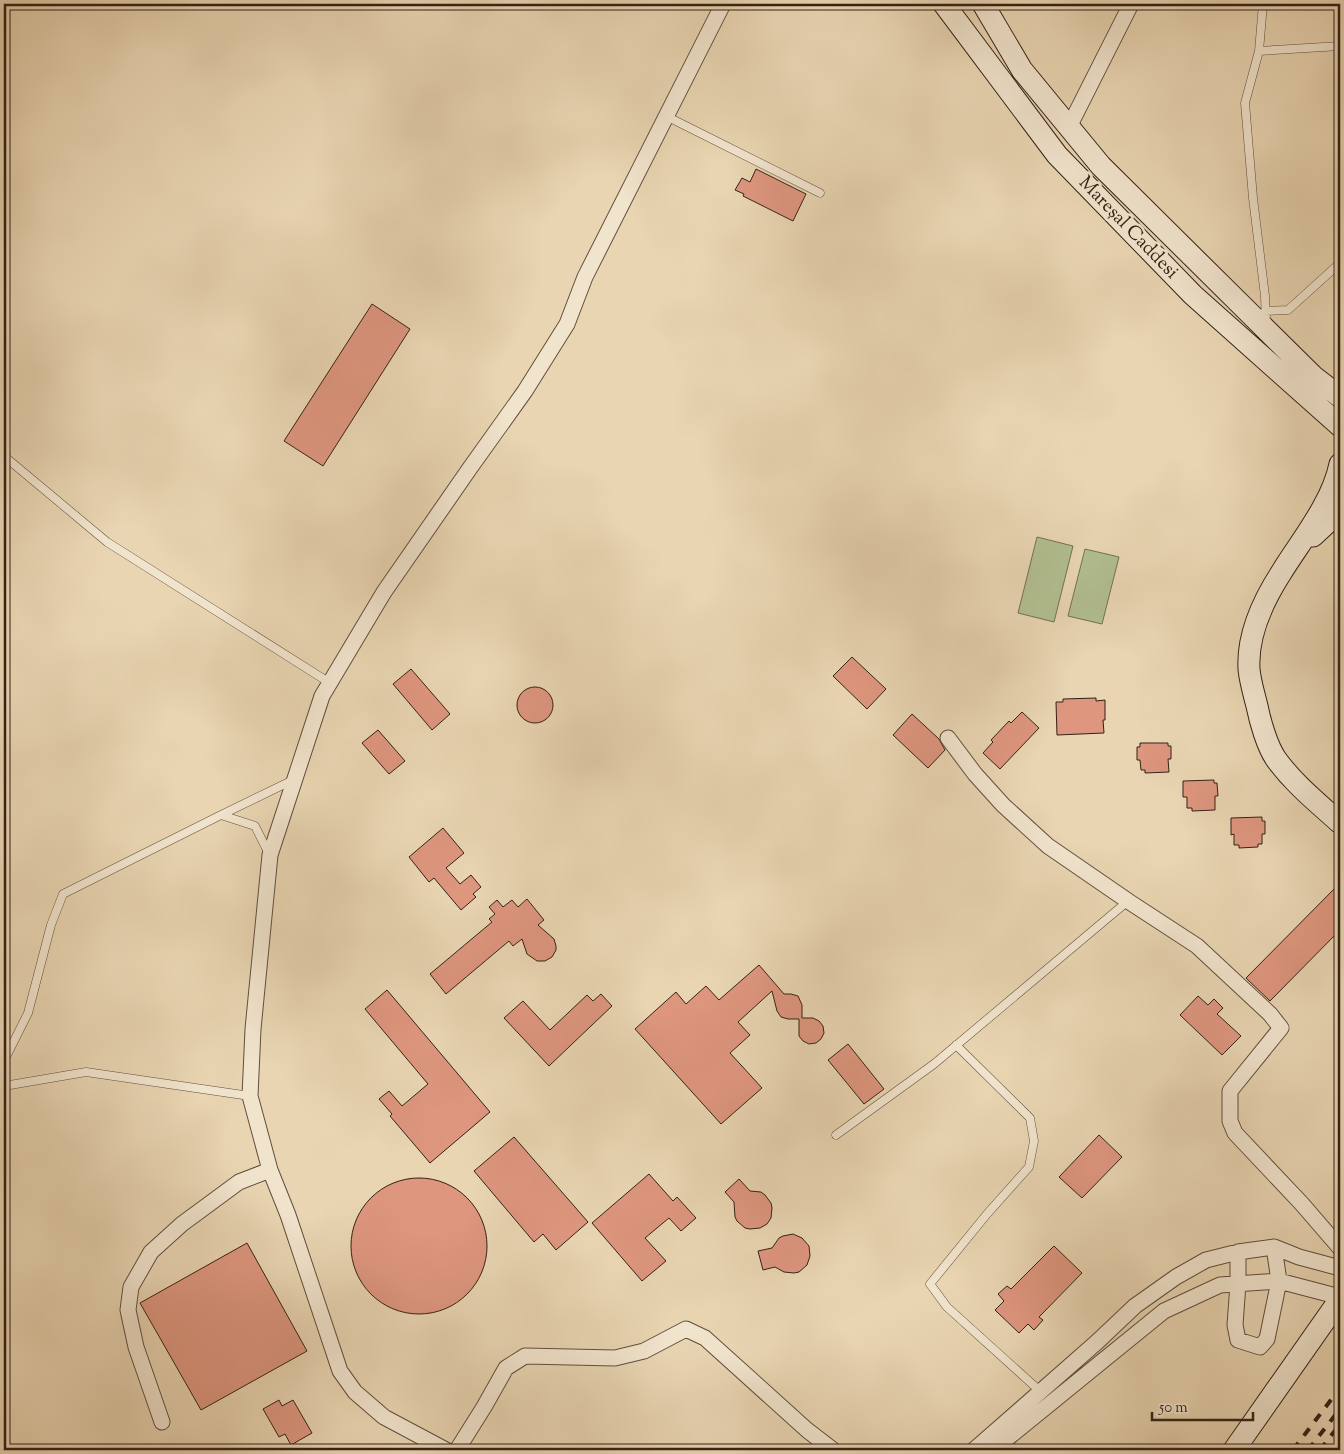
<svg xmlns="http://www.w3.org/2000/svg" width="1344" height="1454" font-family="'Sorts Mill Goudy',serif">
<style>
.green{fill:#b1be90;stroke:#727053}
.building{fill:#de967f;stroke:#342116}
.lines{fill:none;stroke-linecap:round;stroke-linejoin:round}
.lane-casing{stroke:#614e3d;stroke-width:9}
.street-casing{stroke:#614e3d;stroke-width:17}
.secondary-casing{stroke:#342116;stroke-width:23}
.lane{stroke:#f1e4cd;stroke-width:8}
.street{stroke:#f1e4cd;stroke-width:15}
.secondary{stroke:#f1e4cd;stroke-width:21}
.rail{stroke:#342116;stroke-width:4;stroke-dasharray:9 9;stroke-linecap:butt}
.labels{text-anchor:middle;dominant-baseline:central;stroke-width:5;stroke-linejoin:round;paint-order:stroke}
.street-label{font-size:19px;fill:#342116;stroke:#f1e4cd}
</style>
<rect width="100%" height="100%" fill="#e9d5b2"/>
<filter id="stains"><feTurbulence type="fractalNoise" baseFrequency=".004" numOctaves="4"/><feColorMatrix values="0 0 0 0 .2 0 0 0 0 .09 0 0 0 0 .02 0 0 0 .5 -.17"/></filter>
<radialGradient id="worn" r=".72"><stop offset=".6" stop-color="#630" stop-opacity="0"/><stop offset="1" stop-color="#630" stop-opacity=".3"/></radialGradient>
<path class="green" d="M1037 537 1073 546 1054 622 1018 613Z
M1085 549 1119 557 1102 624 1068 616Z"/>
<path class="building" d="M756 169 806 194 793 221 743 196 744 194 735 190 742 178 750 182Z
M372 304 410 329 323 466 284 441Z
M852 657 886 689 867 709 833 676Z
M411 669 450 714 432 730 393 684Z
M517 705a18 18 0 1 1 36 0a18 18 0 1 1-36 0Z
M1096 698V701L1105 700V720H1103L1104 733 1057 735 1056 702H1063V699Z
M1022 712 1039 728 1000 769 983 753 993 742 991 740 1009 721 1011 723Z
M912 714 939 739 945 750 928 768 893 735Z
M378 730 405 761 389 774 362 743Z
M1140 743H1168V746H1171V759H1168L1169 772 1145 773V770H1141L1140 760H1137V747H1140Z
M1214 780V783H1217L1218 796H1215V810L1192 811V808H1187V797H1183V781Z
M1262 817V821H1265V834H1262V844H1258V847L1239 848V845H1234V834L1231 835V818Z
M443 828 464 853 446 868 460 884 471 875 481 887 473 894 476 897 461 910 434 878 429 882 409 857Z
M1340 883V930L1270 1001 1246 978Z
M527 899 544 920 538 925 554 939 556 946V950L552 957 545 961H537L527 954 522 939 513 946 509 941 446 994 430 974 492 922 489 919 495 914 489 907 497 900 503 907 512 900 518 907Z
M759 965 784 994H791L798 996 802 1005V1018H813L819 1021 823 1026 824 1033 821 1039 816 1043 809 1044 803 1041 799 1036V1019H788L781 1017 777 1011 772 991 738 1022 750 1035 730 1053 762 1088 721 1124 635 1029 676 992 686 1004 706 986 719 1000Z
M387 990 490 1112 430 1163 390 1116 392 1114 379 1099 389 1091 402 1106 428 1084 365 1009Z
M601 994 612 1006 549 1066 504 1018 523 1001 550 1030 587 995 593 1001Z
M1198 996 1208 1005 1214 999 1223 1008 1217 1014 1241 1036 1222 1055 1180 1015Z
M848 1044 884 1089 864 1104 828 1060Z
M1099 1135 1122 1157 1082 1198 1059 1177Z
M514 1137 588 1222 556 1250 543 1234 534 1242 474 1171Z
M649 1174 673 1201 677 1197 696 1218 681 1231 669 1218 645 1238 666 1261 642 1281 592 1223Z
M351 1246a68 68 0 1 1 136 0a68 68 0 1 1-136 0Z
M739 1179 750 1191 761 1192 765 1195 771 1203 772 1208 771 1218 767 1224 760 1228 750 1229 745 1228 737 1221 735 1217 734 1202 725 1192Z
M793 1234 802 1238 809 1246 810 1256 807 1265 799 1272 794 1273 784 1272 775 1267 763 1270 758 1251 772 1248 779 1238 783 1236Z
M247 1243 307 1351 201 1410 140 1303Z
M1054 1246 1082 1273 1039 1317 1043 1320 1034 1330 1028 1324 1019 1333 995 1310 1004 1301 998 1294 1007 1286 1011 1289Z
M279 1400 282 1406 293 1400 312 1433 291 1445 285 1434 279 1437 263 1409Z"/>
<g class="lines">
<defs>
<path id="lane" d="M1263 4 1259 51 1245 103 1253 198 1265 296 1266 324
M1259 51 1340 46
M666 116 820 193
M1265 311 1288 310 1340 263
M4 456 107 542 330 683
M269 854 255 826 221 815 293 780
M956 1045 1030 1118 1034 1141 1029 1167 987 1214 930 1284 947 1307 1041 1392
M4 1061 28 1013 51 925 63 894 221 815
M4 1086 86 1072 250 1096
M836 1135 934 1064 1128 901
M419 1450 433 1443"/>
<path id="street" d="M1069 127 1131 4
M948 738 975 774 1003 805 1048 846 1128 901 1197 946 1270 1014 1281 1028 1230 1091V1121L1235 1133 1302 1204 1340 1248
M1238 1252V1284L1235 1325 1238 1340 1260 1347 1267 1339 1279 1281 1274 1247
M162 1422 136 1347 128 1310 131 1287 151 1252 182 1224 239 1182 270 1170
M446 1450 384 1417 355 1392 340 1371 288 1215 270 1170 250 1096 253 1029 270 855 322 696 384 592 470 468 525 391 567 324 585 277 723 4
M457 1450 484 1407 506 1368 525 1356 615 1358 644 1351 686 1329 705 1338 807 1430 833 1450
M974 1450 1097 1342 1135 1306 1176 1277 1206 1260 1238 1252 1274 1247 1299 1257 1340 1268
M993 1450 1164 1311 1220 1285 1279 1281 1340 1297"/>
<path id="secondary" d="M944 4 1057 155 1193 295 1340 426
M983 4 1022 70 1101 166 1313 376 1340 397
M1340 464C1332 503 1302 539 1281 573 1263 601 1247 635 1249 669 1250 681 1254 694 1257 706 1260 721 1267 746 1276 759 1294 784 1318 803 1340 823
M1313 536 1340 511
M1234 1450 1340 1299"/>
</defs>
<use href="#lane" class="lane-casing"/>
<use href="#street" class="street-casing"/>
<use href="#secondary" class="secondary-casing"/>
<use href="#lane" class="lane"/>
<use href="#street" class="street"/>
<use href="#secondary" class="secondary"/>
<path class="rail" d="M1293 1450 1340 1388
M1308 1450 1340 1409
M1320 1450 1340 1424"/>
</g>
<g class="labels">
<g class="street-label">
<text transform="translate(1128 228) rotate(46)">Mareşal Caddesi</text>
</g>
</g>
<rect width="1344" height="1454" fill="none" stroke="#e9d5b2" stroke-width="20"/>
<rect x="5" y="5" width="1334" height="1444" fill="none" stroke="#342116" stroke-width="2.5"/>
<rect x="10" y="10" width="1324" height="1434" fill="none" stroke="#342116"/>
<path d="M1152 1412v8h101v-8" fill="none" stroke="#342116" stroke-width="2.5"/>
<text x="1159" y="1412" font-size="15" fill="#342116" stroke="#f1e4cd" stroke-width="4" paint-order="stroke">50 m</text>
<rect width="100%" height="100%" filter="url(#stains)"/>
<rect width="100%" height="100%" fill="url(#worn)"/>
</svg>
